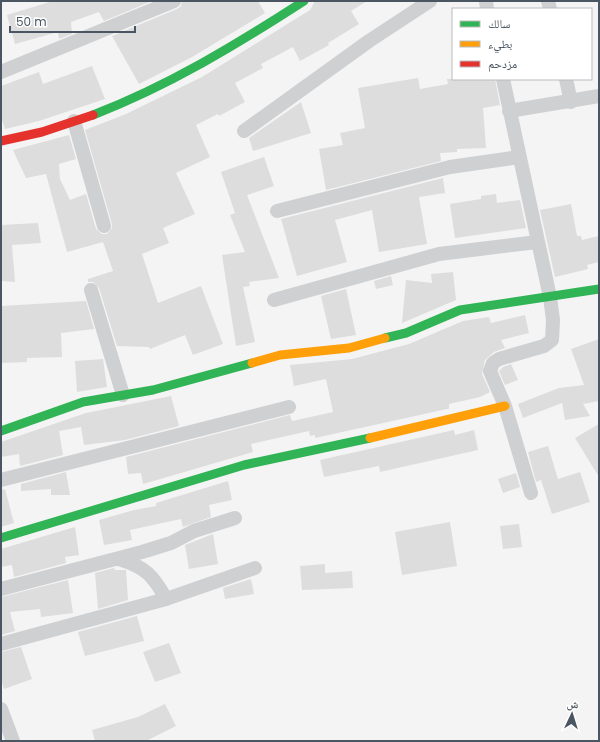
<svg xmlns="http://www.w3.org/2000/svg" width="600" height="742" font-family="Poppins,'Noto Naskh Arabic',sans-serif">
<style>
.building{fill:#ddddde}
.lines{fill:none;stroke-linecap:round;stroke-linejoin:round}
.street{stroke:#ced0d2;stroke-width:14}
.fast{stroke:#30b455;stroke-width:9}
.slow{stroke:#ff9f0a;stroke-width:9}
.jam{stroke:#e5322d;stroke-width:9}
</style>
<rect width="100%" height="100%" fill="#f4f4f4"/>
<path class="building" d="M53 1H152L104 21 99 12 71 22 72 34 59 39 58 32 15 44 7 15Z
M182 1H258L265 13 192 57 139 84 112 36 177 9 181 6Z
M315 1H367L351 11 359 24 328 43 329 45 300 61 293 47 261 64 263 68 235 83 245 102 219 116 218 114 196 125 210 157 176 173 195 214 163 228 169 243 142 254 158 303 201 286 223 344 193 355 185 335 150 349 149 347 117 346 99 288 93 282H88V279L113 271 103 242 67 252 46 174 26 178 13 150 69 135 76 159 59 164 60 179 70 200 86 194 96 229 102 234H107L112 228V224L85 130 126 114 202 77 310 10Z
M92 66 105 99 39 121 5 129 1 117V86L39 72 43 84Z
M418 78 420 89 448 84 447 79H495L500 105 483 108 486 148 457 149V152L440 153 441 161 326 190 319 149 343 145 340 133 365 128 358 88Z
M301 102 311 133 253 151 249 138Z
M264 157 274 186 247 195 279 278 249 282 250 286 243 287 255 342 236 346 222 255 245 252 230 215 235 213 221 172Z
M443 178 445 193 419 197 427 244 379 252 372 210 335 220 347 262 297 276 281 219Z
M496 194 497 203 520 200 526 228 455 238 450 204 481 199V196Z
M571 204 577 236H581L582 240 599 236V262L587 265 588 269 555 277 540 210Z
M38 223 41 243 12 245 15 282 1 281V225Z
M453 272 456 300 402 323 406 280 432 283 431 274Z
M391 276 393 285 376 289 374 281Z
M346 289 356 335 331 339 321 296Z
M86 301 94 329 61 333 62 357 27 358V362L1 363V306Z
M525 315 529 333 501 340 505 348 494 352 485 360 482 374 490 392 480 397 449 404V409H447L315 438V435L310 436 309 431 251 444 253 452 143 484 141 473 128 474 126 457 290 415 292 421 333 412 326 379 294 386 290 365 352 359 409 344 463 321 489 317 491 323Z
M599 339V401L583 404 590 416 565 420 562 403 523 418 518 404 559 388 584 385 571 349Z
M103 359 107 387 77 392 75 361Z
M511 364 518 380 505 385 499 371 503 367Z
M171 396 179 426 125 440 84 445 81 427 59 431 63 455 20 466 19 454 1 457V442L86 413Z
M599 424V477L575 438Z
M454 430 455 435 474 430 478 450 380 472 379 466 324 477 320 460Z
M548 446 558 479 580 472 590 502 552 514 541 480 536 482 528 452Z
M66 472 70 495H51V489L21 491V484Z
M516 473 520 487 503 493 498 479Z
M228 481 232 500 209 505 211 517 183 527 181 519 130 530 132 540 104 545 99 520 134 510 156 506V503Z
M5 489 14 523 1 527V490Z
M450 522 457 566 402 575 395 532Z
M519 524 522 547 503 549 500 526Z
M75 527 79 555 65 557 66 563 14 577 12 565 1 567V549Z
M213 534 218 564 189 569 185 545Z
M325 564V573L352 571 353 588 302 590 300 566Z
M114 568 115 570H126L128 600 98 609 95 573Z
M251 579 254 594 225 599 223 588Z
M68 580 73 613 41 617 40 609 10 612 15 631 1 635V597Z
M137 616 144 641 85 656 78 632Z
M169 643 181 673 155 682 143 652Z
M21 647 32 679 4 689 1 679V652Z
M165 704 176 726 146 741H95L92 730 138 717Z"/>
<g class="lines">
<path class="street" d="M486 1 487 9
M548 1 550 9
M1 72 174 1
M503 79 550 297 553 320 552 340 544 346 499 359 493 363 490 371 505 406 531 493
M566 79 571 102
M509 111 599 96
M74 121 104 226
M244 131 369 41 430 1
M277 211 450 167 519 157
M91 290 123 395
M274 300 439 254 537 242
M1 480 289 407
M119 559C145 567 153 575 166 599
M1 589 142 552 171 543 194 531 235 518
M1 644 166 599 255 568
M1 709 13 741"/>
<path class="fast" d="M93 115C168 86 236 45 304 1
M385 338 406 333 460 310 599 289
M1 431 83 402 153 390 252 363
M1 538 244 465 370 438"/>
<path class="slow" d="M252 363 280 355 349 348 385 338
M370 438 505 406"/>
<path class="jam" d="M1 141 42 132 93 115"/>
</g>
<rect width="600" height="742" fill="none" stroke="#4a5661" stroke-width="4"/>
<rect x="452" y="8" width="140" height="72" fill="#ffffff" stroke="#b7bbc0"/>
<rect x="460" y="21" width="20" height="6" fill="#30b455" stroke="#b7bbc0"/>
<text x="488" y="28" font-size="12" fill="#4a5661">سالك</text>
<rect x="460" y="41" width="20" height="6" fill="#ff9f0a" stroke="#b7bbc0"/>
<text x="488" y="48" font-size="12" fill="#4a5661">بطيء</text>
<rect x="460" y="61" width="20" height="6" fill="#e5322d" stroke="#b7bbc0"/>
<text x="488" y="68" font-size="12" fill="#4a5661">مزدحم</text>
<g transform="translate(572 714) rotate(4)" stroke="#ffffff" stroke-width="3" paint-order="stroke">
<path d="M0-3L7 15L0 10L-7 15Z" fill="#4a5661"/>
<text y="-6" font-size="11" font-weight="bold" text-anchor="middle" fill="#4a5661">ش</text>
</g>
<path d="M10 26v6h125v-6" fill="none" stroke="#4a5661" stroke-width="2"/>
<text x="16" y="26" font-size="12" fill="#4a5661" stroke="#ffffff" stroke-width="3" paint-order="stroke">50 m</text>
</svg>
